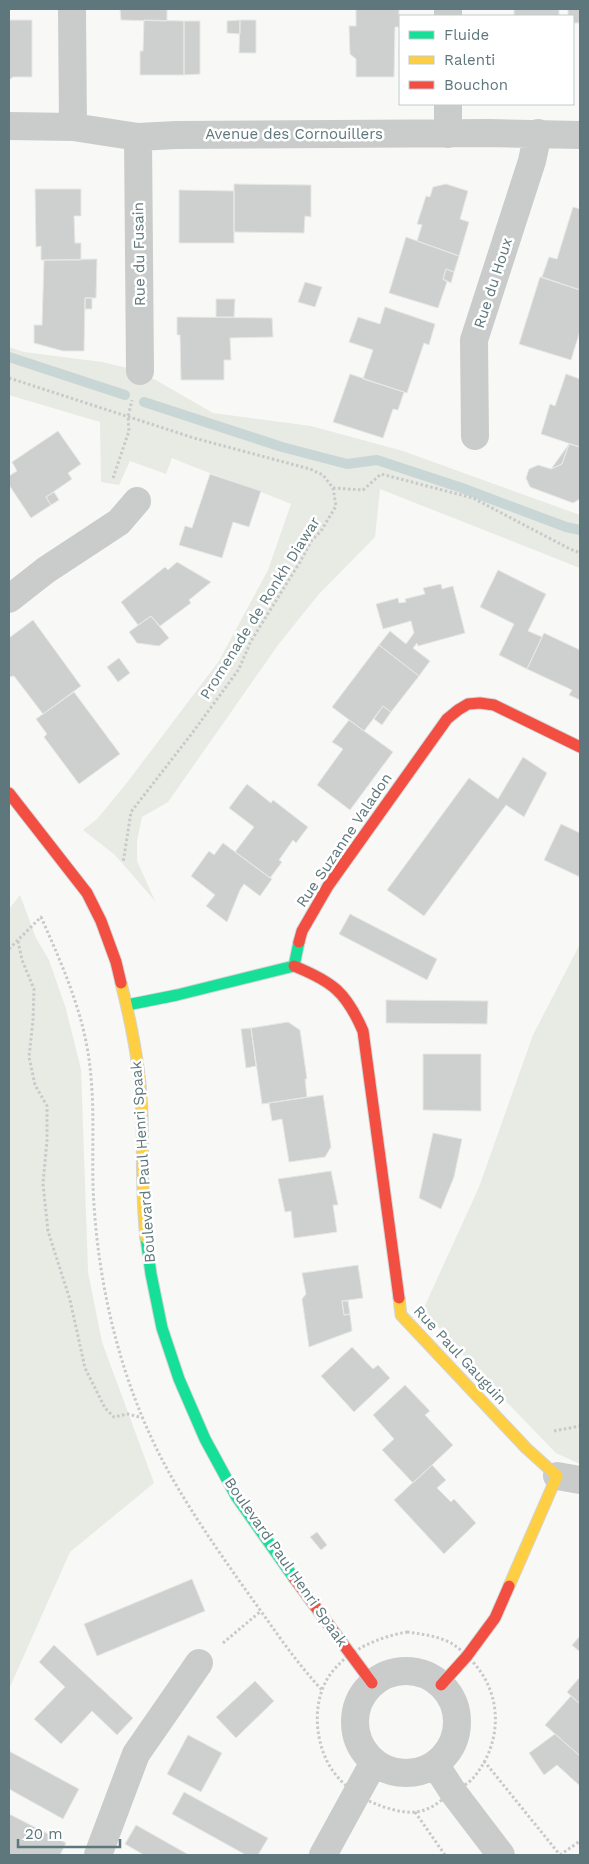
<svg xmlns="http://www.w3.org/2000/svg" width="589" height="1864" font-family="'Work Sans',sans-serif">
<style>
.green{fill:#e8eae4}
.lines{fill:none;stroke-linecap:round;stroke-linejoin:round}
.stream{stroke:#c9d6d6;stroke-width:10}
.building{fill:#ced0d0;stroke:#e7e7e6}
.fast-casing{stroke:#d3d5d5;stroke-width:13}
.slow-casing{stroke:#d3d5d5;stroke-width:13}
.jam-casing{stroke:#d3d5d5;stroke-width:13}
.path{stroke:#c8caca;stroke-width:3;stroke-dasharray:2.5 2.5;stroke-linecap:butt}
.street{stroke:#cacccc;stroke-width:28}
.fast{stroke:#16e098;stroke-width:11}
.slow{stroke:#ffcf43;stroke-width:11}
.jam{stroke:#f24e42;stroke-width:11}
.labels{text-anchor:middle;dominant-baseline:central;stroke-width:5;stroke-linejoin:round;paint-order:stroke}
.street-label{font-size:15px;fill:#5e777c;stroke:#fff}
</style>
<rect width="100%" height="100%" fill="#f8f8f7"/>
<path class="green" d="M9 347 24 352 102 362 140 371 213 413 311 426 403 451 580 515V568L380 489 375 537 318 595 278 645 168 802 142 817 137 841V861L155 901 115 855 83 830 97 819 126 784 219 661 268 570 291 504C252 487 211 475 172 458L166 474 130 461 119 485 101 482 100 422 9 395Z
M20 895 36 938 49 960 66 1009 81 1069 88 1272 102 1342 154 1483 70 1552 9 1689V909Z
M580 944V1464L556 1453 489 1384 423 1310 479 1187 533 1035Z"/>
<g class="lines">
<path class="stream" d="M9 357 125 395
M144 402 282 447 347 464 377 460 462 488 566 527 580 530"/>
</g>
<path class="building" d="M120 9H167V21L121 20Z
M356 9H399V27H395L394 77H356V59L350 54 349 26H356Z
M514 9H559V16H514Z
M568 9H580V23H573V16H568Z
M9 20H32V77H13L9 80Z
M144 20 184 21V75H140V51H143Z
M240 20H256V53H239Z
M240 20V34L227 33V21Z
M184 21H200V74L184 75Z
M234 184 311 185V217L305 216 304 233 234 232Z
M446 184 468 191 460 219 469 222 459 256 417 241 422 225 417 224 426 196 430 197 433 187Z
M35 189H81V216H74L75 243H81V260H41V246L36 247Z
M179 190 234 191V243H179Z
M573 207 580 209V290L542 277 549 257 557 259Z
M406 237 459 256 454 272 446 269 443 279 447 282 438 308 389 293Z
M97 259 96 298H85L84 351H63L34 343V325H42L44 260Z
M446 269 454 272 451 283 443 279Z
M540 277 580 290V331L571 360 519 344Z
M305 282 322 287 315 307 298 302Z
M85 298H92V309H85Z
M216 299H235L234 317H216Z
M385 307 435 324 429 345 424 343 407 393 363 379 373 350 349 342 358 317 380 324Z
M177 317 272 318 273 337 230 338 231 360H224V380H181L180 335H177Z
M350 374 404 392 398 410 393 409 383 438 333 422Z
M566 374 580 379V447L541 434 550 404 555 406Z
M58 431 81 464 68 473 72 479 46 497 51 505 31 518 9 485V476L17 471 12 462Z
M569 444 580 447V499L573 503 530 487 526 478 529 469 538 465 551 469 562 464Z
M569 444 562 464 551 469Z
M210 474 261 491 249 527 233 522 222 558 179 545 185 526 192 528Z
M54 492 59 500 51 505 46 497Z
M177 562 211 582 189 600 191 603 160 626 151 616 138 625 121 602 165 567 168 570Z
M498 570 546 594 528 631 542 637 527 669 499 655 514 624 480 607Z
M441 584 442 589 453 586 465 633 418 646 417 643 413 648 430 661 419 676 379 645 390 631 406 644 414 633 411 621 383 629 376 604 398 598 399 603 406 602 405 599 425 594 423 588Z
M151 616 169 638 159 646 137 643 129 632Z
M33 620 81 686 43 714 14 676 9 677V638Z
M544 633 580 650V700L569 695 572 690 527 669Z
M379 645 419 676 391 712 383 706 364 731 332 707Z
M119 658 130 673 118 682 107 667Z
M74 692 120 754 79 784 44 737 47 734 36 719Z
M383 706 391 712 382 725 374 719Z
M349 720 393 752 350 810 317 785 343 749 332 742Z
M523 757 547 773 524 817 506 805 424 916 387 890 469 778 498 799Z
M247 784 271 803 273 800 308 827 296 843 293 840 279 860 282 862 270 878 235 852 254 827 229 808Z
M561 824 580 833V877L544 860Z
M223 843 272 879 260 896 244 884 240 890 227 922 206 906 215 895 191 876 209 851 214 855Z
M350 914 437 959 427 980 339 934Z
M386 1000 488 1001 487 1024 386 1023Z
M288 1022 300 1030 307 1079H305L307 1097 262 1104 251 1028Z
M251 1028 256 1066 246 1068 241 1029Z
M423 1054H481V1111L423 1110Z
M323 1095 331 1147 325 1157 289 1162 282 1119 272 1121 269 1103Z
M433 1133 462 1139 454 1177 441 1209 419 1198Z
M331 1171 338 1205H333L337 1232 294 1238 291 1211 285 1212 278 1179Z
M358 1265 363 1298 342 1301 344 1315 350 1314 352 1331 309 1347 302 1299 306 1294 302 1273Z
M342 1301H348L350 1314 344 1315Z
M352 1347 373 1369 378 1365 390 1378 354 1412 321 1376Z
M405 1385 430 1411 425 1415 453 1445 413 1483 382 1450 394 1439 373 1415Z
M432 1465 446 1480 437 1488 451 1502 454 1499 476 1523 444 1554 394 1500Z
M317 1532 327 1545 321 1550 310 1537Z
M192 1579 205 1611 97 1656 84 1624Z
M580 1636V1652L572 1645Z
M54 1645 133 1718 117 1735 92 1711 61 1744 34 1719 65 1687 39 1662Z
M580 1677V1704L567 1692Z
M255 1681 274 1701 236 1738 216 1717Z
M571 1696 580 1704V1756L545 1725Z
M555 1734 580 1756V1786L557 1765 544 1775 529 1753Z
M188 1735 222 1753 201 1792 167 1774Z
M9 1751 79 1789 63 1819 9 1789Z
M184 1792 268 1838 258 1855H246L172 1814Z
M9 1814 66 1843 60 1855H9Z
M136 1825 189 1855H144L125 1844Z"/>
<g class="lines">
<defs>
<path id="fast" d="M127 1005 177 995 294 966 299 942
M146 1238 151 1274 162 1328 179 1379 205 1439 236 1496 294 1578"/>
<path id="slow" d="M121 983C132 1026 141 1071 142 1115 143 1156 141 1197 146 1238
M399 1298 401 1315 526 1448 557 1476 509 1586"/>
<path id="jam" d="M9 793 87 893 101 921 116 962 121 983
M299 942 302 931 328 886 447 719 458 710 468 704 480 703 494 705 580 747
M294 966C333 982 346 992 363 1031L399 1298
M294 1578 372 1683
M441 1685 467 1656 495 1618 509 1586"/>
</defs>
<use href="#fast" class="fast-casing"/>
<use href="#slow" class="slow-casing"/>
<use href="#jam" class="jam-casing"/>
<path class="path" d="M9 378 194 438 310 469 323 475 333 488 336 506 321 531 312 540 300 562 264 620 250 643 239 669 193 732 131 812 123 863
M113 478 129 431 128 417 132 400
M333 488 363 490 381 474 473 498 568 548 580 553
M18 941 22 960 34 989 33 1020 29 1057 35 1085 47 1106V1140L43 1184 48 1231 70 1300 85 1368 105 1408 114 1417 128 1414 143 1418
M9 949 41 917C64 969 87 1020 91 1078 95 1120 91 1163 94 1205 100 1298 125 1395 171 1476 193 1515 219 1552 245 1589 270 1623 293 1659 322 1690
M554 1431 580 1426
M407 1632C422 1634 437 1636 451 1643 458 1647 465 1654 471 1660 503 1693 503 1742 474 1777 469 1784 457 1789 449 1794 443 1799 435 1806 427 1809 411 1816 391 1810 376 1804 355 1796 335 1779 326 1759 314 1733 313 1696 332 1672 350 1649 379 1637 407 1632Z
M223 1643 261 1611
M484 1761 560 1855
M415 1812 445 1855
M560 1855 580 1841"/>
<path class="street" d="M72 9 73 127
M448 16V9
M9 126 73 127 138 137 176 135 489 133 580 135
M448 134V104
M138 137 140 371
M475 436 474 340 532 161 538 133
M9 599 46 570 119 522 137 501
M557 1476 580 1480
M355 1722a51 51 0 1 1 102 0a51 51 0 1 1-102 0Z
M435 1764 453 1792 501 1855
M98 1855 136 1754 199 1663
M323 1855 374 1762"/>
<use href="#fast" class="fast"/>
<use href="#slow" class="slow"/>
<use href="#jam" class="jam"/>
</g>
<g class="labels">
<g class="street-label">
<text x="294" y="134">Avenue des Cornouillers</text>
<text transform="translate(139 254) rotate(-91)">Rue du Fusain</text>
<text transform="translate(493 283) rotate(-72)">Rue du Houx</text>
<text transform="translate(260 608) rotate(-58)">Promenade de Ronkh Diawar</text>
<text transform="translate(344 840) rotate(-56)">Rue Suzanne Valadon</text>
<text transform="translate(143 1162) rotate(-94)">Boulevard Paul Henri Spaak</text>
<text transform="translate(460 1355) rotate(47)">Rue Paul Gauguin</text>
<text transform="translate(286 1562) rotate(55)">Boulevard Paul Henri Spaak</text>
</g>
</g>
<rect width="589" height="1864" fill="none" stroke="#5e777c" stroke-width="20"/>
<rect x="399" y="15" width="175" height="90" fill="#ffffff" stroke="#bfc9cb"/>
<rect x="409" y="31" width="25" height="8" fill="#16e098" stroke="#bfc9cb"/>
<text x="444" y="40" font-size="15" fill="#5e777c">Fluide</text>
<rect x="409" y="56" width="25" height="8" fill="#ffcf43" stroke="#bfc9cb"/>
<text x="444" y="65" font-size="15" fill="#5e777c">Ralenti</text>
<rect x="409" y="81" width="25" height="8" fill="#f24e42" stroke="#bfc9cb"/>
<text x="444" y="90" font-size="15" fill="#5e777c">Bouchon</text>
<path d="M18 1839v8h102v-8" fill="none" stroke="#5e777c" stroke-width="2.5"/>
<text x="25" y="1839" font-size="15" fill="#5e777c" stroke="#ffffff" stroke-width="4" paint-order="stroke">20 m</text>
</svg>
